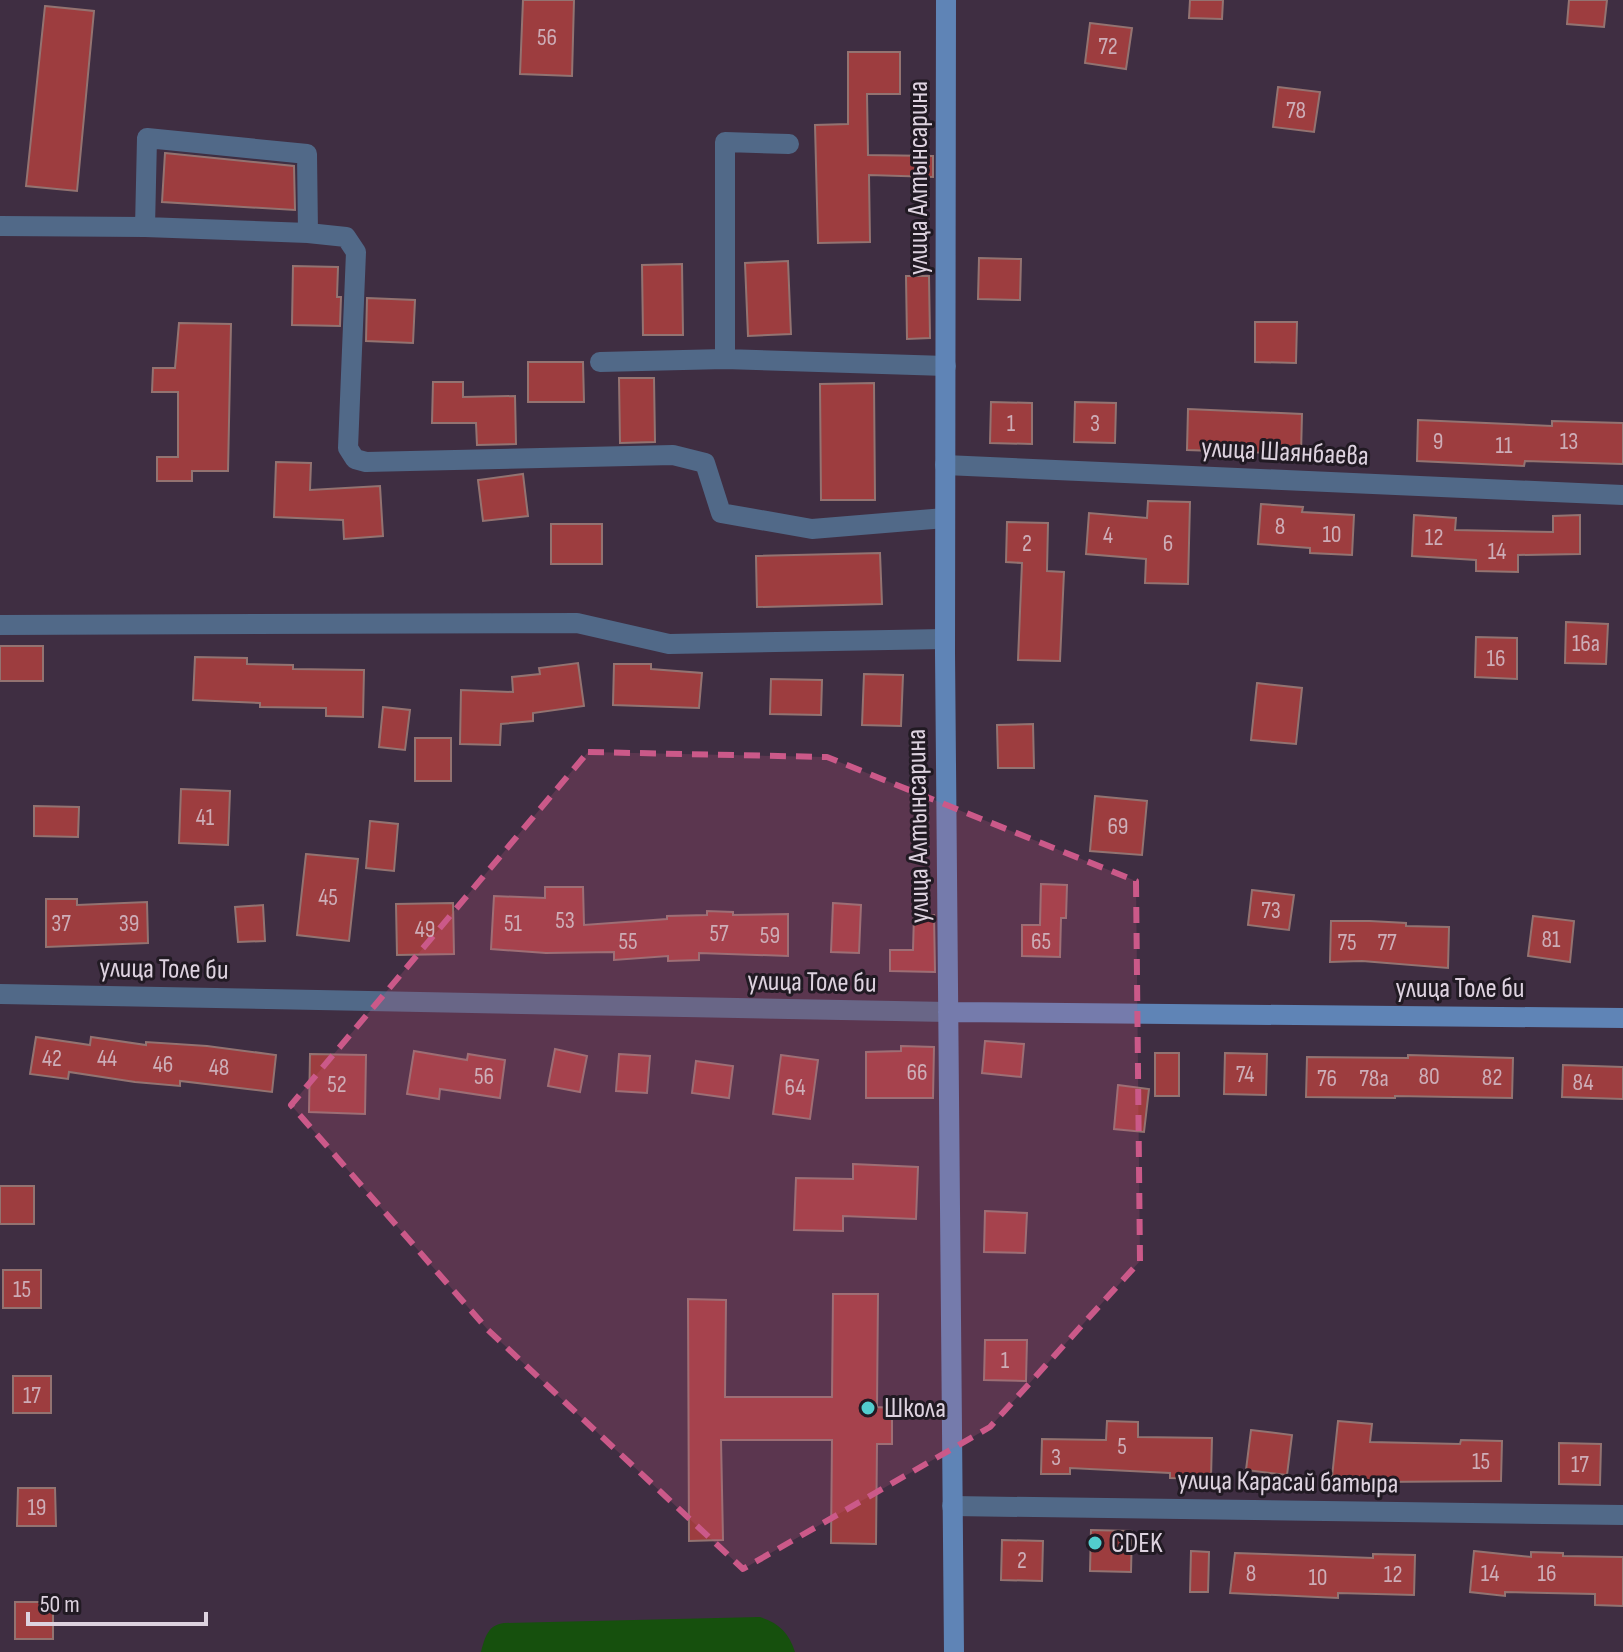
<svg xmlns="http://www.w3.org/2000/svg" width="1623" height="1652" font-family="'Sofia Sans Condensed',sans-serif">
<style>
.pitch{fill:#16500d}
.building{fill:#9d3d3f;stroke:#937371;stroke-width:2}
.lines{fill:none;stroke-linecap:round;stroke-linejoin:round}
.street{stroke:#516988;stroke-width:20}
.secondary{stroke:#5f84b6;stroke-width:20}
.marked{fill:#cb5989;fill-opacity:0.2;stroke:#cb5989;stroke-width:6;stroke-dasharray:16 10;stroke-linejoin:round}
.poi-dot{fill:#52cdce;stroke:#211a23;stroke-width:3}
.labels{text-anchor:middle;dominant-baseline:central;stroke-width:6;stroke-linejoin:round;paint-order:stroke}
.number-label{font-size:24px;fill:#cdadb7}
.street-label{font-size:28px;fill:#ddd2df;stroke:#211a23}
.poi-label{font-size:28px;fill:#ddd2df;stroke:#211a23;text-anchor:start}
</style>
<rect width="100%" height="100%" fill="#3f2e42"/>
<path class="pitch" d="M760 1617C779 1623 789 1633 795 1652H481C485 1637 488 1625 504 1623Z"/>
<path class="building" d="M523 0H574L572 76 520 74Z
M1190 0H1223L1222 19 1189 18Z
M1569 0H1607L1604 27 1567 24Z
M45 6 94 11 77 191 26 186Z
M1090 23 1132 28 1126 69 1085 63Z
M848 52H900V94H867L868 155 933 156V177L869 175 870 242 818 243 815 125 848 124Z
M1278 87 1320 92 1314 132 1273 127Z
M165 153 294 166 295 210 162 202Z
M979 258 1021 259 1020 300 978 299Z
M788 261 791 334 748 336 745 263Z
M682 264 683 335H643L642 265Z
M293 266 338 267 337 297H341L340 326 292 325Z
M906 276H929L930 338 907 339Z
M367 298 415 300 413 343 366 341Z
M1255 322H1297L1296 363 1255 362Z
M179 323 231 324 228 471H192V481H157V457H178V392H152L153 368H175Z
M528 362H583L584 402H528Z
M619 378H654L655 442 620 443Z
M433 382H463V397L515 396 516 444 477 445 476 423H432Z
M874 383 875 500H821L820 384Z
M991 402 1032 403V444L990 443Z
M1075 402 1116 403 1115 443 1074 442Z
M1188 409 1302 414 1301 454 1187 450Z
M1418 420 1552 426V421L1623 423V464L1525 461 1524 466 1417 461Z
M276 462 311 463 310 490 380 486 383 536 344 539 343 520 274 517Z
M523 474 528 516 483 521 478 480Z
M1148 501 1190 502 1188 584 1145 583 1146 559 1086 554 1089 513 1147 518Z
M1261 504 1303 507 1302 512 1354 515 1352 555 1310 553V548L1258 544Z
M1414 515 1456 518 1455 530 1553 532V516L1580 515V554L1518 555V572L1476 571V560L1412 556Z
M1007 522 1048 523 1047 571 1064 572 1060 661 1018 660 1022 563 1006 562Z
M551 524H602V564H551Z
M880 553 882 604 757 607 756 556Z
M1566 622 1608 624 1606 664 1565 663Z
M1476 637 1517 638V679L1475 677Z
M0 646H43V681H0Z
M195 657 247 658V664L293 665V669L364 670 363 717 326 716V708L260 707V703L193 700Z
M578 663 584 706 533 713V721L501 724 500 745 460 744 461 690 513 692 512 677 540 674 539 668Z
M614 664H651V669L702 673 699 708 613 705Z
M864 674 903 675 901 726 862 725Z
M771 679 822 680 821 715 770 714Z
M1257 683 1302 688 1296 744 1251 740Z
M383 707 410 710 405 750 379 747Z
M1033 724 1034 768H998L997 725Z
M415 738H451V781H415Z
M181 789 230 791 228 845 179 843Z
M1095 796 1147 801 1142 855 1090 851Z
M34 806 79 807 78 837 34 836Z
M370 821 398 824 394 871 366 868Z
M306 854 358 859 349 941 297 935Z
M1041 884 1067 885 1066 918H1061L1060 957 1022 956V925H1040Z
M545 887H583L584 925 667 919V916L707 915V911L733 912V915L788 914V956L699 953V960L668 961V956L614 960V952L546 953 491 949 494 896 545 898Z
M1252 890 1294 895 1289 930 1248 925Z
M46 899H77V905L147 902 148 943 46 947Z
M453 903 454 954 397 955 396 904Z
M833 903 861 905 859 953 831 952Z
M263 905 265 941 238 942 235 907Z
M914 915H934L935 972 890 971V950H913Z
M1533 916 1574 921 1570 962 1528 956Z
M1331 921H1370L1406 923V926L1449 927 1448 968 1362 961 1330 962Z
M36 1037 90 1045 91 1037 146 1045V1042L207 1046 276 1055 272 1092 180 1081V1086L135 1082 69 1072 68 1079 30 1074Z
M985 1041 1024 1044 1021 1077 982 1073Z
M901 1046 934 1047 933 1098H866V1052L901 1051Z
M555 1049 587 1056 580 1092 548 1086Z
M414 1051 467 1060 468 1054 505 1060 500 1098 440 1089 439 1099 407 1094Z
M1155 1053H1179V1096H1155Z
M1225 1053 1267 1054 1266 1095 1224 1094Z
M310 1054 366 1055 365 1114 309 1112Z
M619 1054 650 1056 647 1093 616 1091Z
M781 1055 818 1060 810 1119 773 1114Z
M1408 1055 1513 1058 1512 1098 1395 1096V1098L1306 1097 1307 1057 1408 1058Z
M696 1061 733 1066 729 1098 692 1093Z
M1563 1065 1623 1067V1099L1562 1097Z
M1118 1085 1149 1089 1144 1132 1114 1129Z
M853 1164 918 1167 916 1219 843 1216V1231L794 1230 796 1178 853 1179Z
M0 1186H34V1224H0Z
M985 1211 1027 1213 1025 1253 984 1252Z
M3 1270H41V1308H3Z
M833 1294H878L877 1407 892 1408V1444H877L876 1544 831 1543 832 1440H721L723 1540 689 1541 688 1299 726 1300 725 1397H832Z
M985 1340H1027L1026 1381 984 1380Z
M13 1376H51V1413H13Z
M1107 1421 1138 1422V1437L1212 1438 1211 1479 1170 1478V1473L1070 1468V1474H1041L1042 1439 1106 1440Z
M1338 1421 1372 1424 1370 1442 1460 1444 1461 1440 1502 1441 1501 1481 1376 1482 1332 1477Z
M1251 1430 1292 1435 1287 1475 1246 1470Z
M1559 1443 1601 1444 1600 1485 1559 1484Z
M18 1488H55L56 1526H17Z
M1091 1530 1132 1531 1131 1572 1090 1571Z
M1002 1540 1043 1541 1042 1581 1001 1580Z
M1191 1551 1209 1552 1208 1592H1190Z
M1474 1551 1531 1557V1552L1563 1553V1556L1623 1557V1606L1595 1605V1594L1505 1592V1596L1470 1592Z
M1235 1553 1373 1558V1554L1415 1555 1414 1595 1338 1593V1598L1230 1593Z
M15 1602H53V1639H15Z"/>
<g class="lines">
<path class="street" d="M0 226 145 227
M308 233 307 154 147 138 145 227 308 233 346 237 356 252 348 448 355 459 366 462 673 455 705 463 721 513 812 529 945 518
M725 359 946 366
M600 362 725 359V142L789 144
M945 465 1623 495
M0 625 577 623 669 644 945 639
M0 994 948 1012
M952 1506 1623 1515"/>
<path class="secondary" d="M946 0 945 653 954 1652
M948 1012 1623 1018"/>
</g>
<path class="marked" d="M588 752 827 757 1136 881 1140 1261 990 1427 743 1569 488 1330 291 1105Z"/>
<g class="poi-dot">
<circle cx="868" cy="1408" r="8"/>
<circle cx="1095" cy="1543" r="8"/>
</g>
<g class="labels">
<g class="number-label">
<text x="547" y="37">56</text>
<text x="1108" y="46">72</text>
<text x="1296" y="110">78</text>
<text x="1011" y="423">1</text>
<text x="1095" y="423">3</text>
<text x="1438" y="441">9</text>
<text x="1569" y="441">13</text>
<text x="1504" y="445">11</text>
<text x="1280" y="526">8</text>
<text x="1332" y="534">10</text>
<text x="1108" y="535">4</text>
<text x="1434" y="537">12</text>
<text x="1027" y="543">2</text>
<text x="1168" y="543">6</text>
<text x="1497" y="551">14</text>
<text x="1586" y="643">16а</text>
<text x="1496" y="658">16</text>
<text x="205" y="817">41</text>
<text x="1118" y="826">69</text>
<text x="328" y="897">45</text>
<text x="1271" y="910">73</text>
<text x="565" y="920">53</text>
<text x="61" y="923">37</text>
<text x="129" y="923">39</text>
<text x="513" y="923">51</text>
<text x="425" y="929">49</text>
<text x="719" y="933">57</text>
<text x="770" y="935">59</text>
<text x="1551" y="939">81</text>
<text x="628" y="941">55</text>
<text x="1041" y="941">65</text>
<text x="1347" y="942">75</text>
<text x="1387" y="942">77</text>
<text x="52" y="1058">42</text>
<text x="107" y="1058">44</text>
<text x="163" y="1064">46</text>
<text x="219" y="1067">48</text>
<text x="917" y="1072">66</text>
<text x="1245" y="1074">74</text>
<text x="484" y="1076">56</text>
<text x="1429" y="1076">80</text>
<text x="1492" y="1077">82</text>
<text x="1327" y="1078">76</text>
<text x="1374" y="1078">78а</text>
<text x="1583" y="1082">84</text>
<text x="337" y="1084">52</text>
<text x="795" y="1087">64</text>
<text x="22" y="1289">15</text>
<text x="1005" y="1360">1</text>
<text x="32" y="1395">17</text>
<text x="1122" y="1446">5</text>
<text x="1056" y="1457">3</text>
<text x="1481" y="1461">15</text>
<text x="1580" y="1464">17</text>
<text x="37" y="1507">19</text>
<text x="1022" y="1560">2</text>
<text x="1251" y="1573">8</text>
<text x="1490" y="1573">14</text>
<text x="1547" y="1573">16</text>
<text x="1393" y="1574">12</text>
<text x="1318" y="1577">10</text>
</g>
<g class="street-label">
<text transform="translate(918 178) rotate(-90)">улица Алтынсарина</text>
<text transform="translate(1285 452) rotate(3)">улица Шаянбаева</text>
<text transform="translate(918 826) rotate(-91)">улица Алтынсарина</text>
<text transform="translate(164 969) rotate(1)">улица Толе би</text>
<text transform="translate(812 982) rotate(1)">улица Толе би</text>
<text x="1460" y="988">улица Толе би</text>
<text transform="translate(1288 1482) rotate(1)">улица Карасай батыра</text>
</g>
<g class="poi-label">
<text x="884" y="1408">Школа</text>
<text x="1111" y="1543">CDEK</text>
</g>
</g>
<path d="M28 1612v12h178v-12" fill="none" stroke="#ddd2df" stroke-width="4"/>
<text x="40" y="1612" font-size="24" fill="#ddd2df" stroke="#211a23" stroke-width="6" paint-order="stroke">50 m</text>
</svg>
